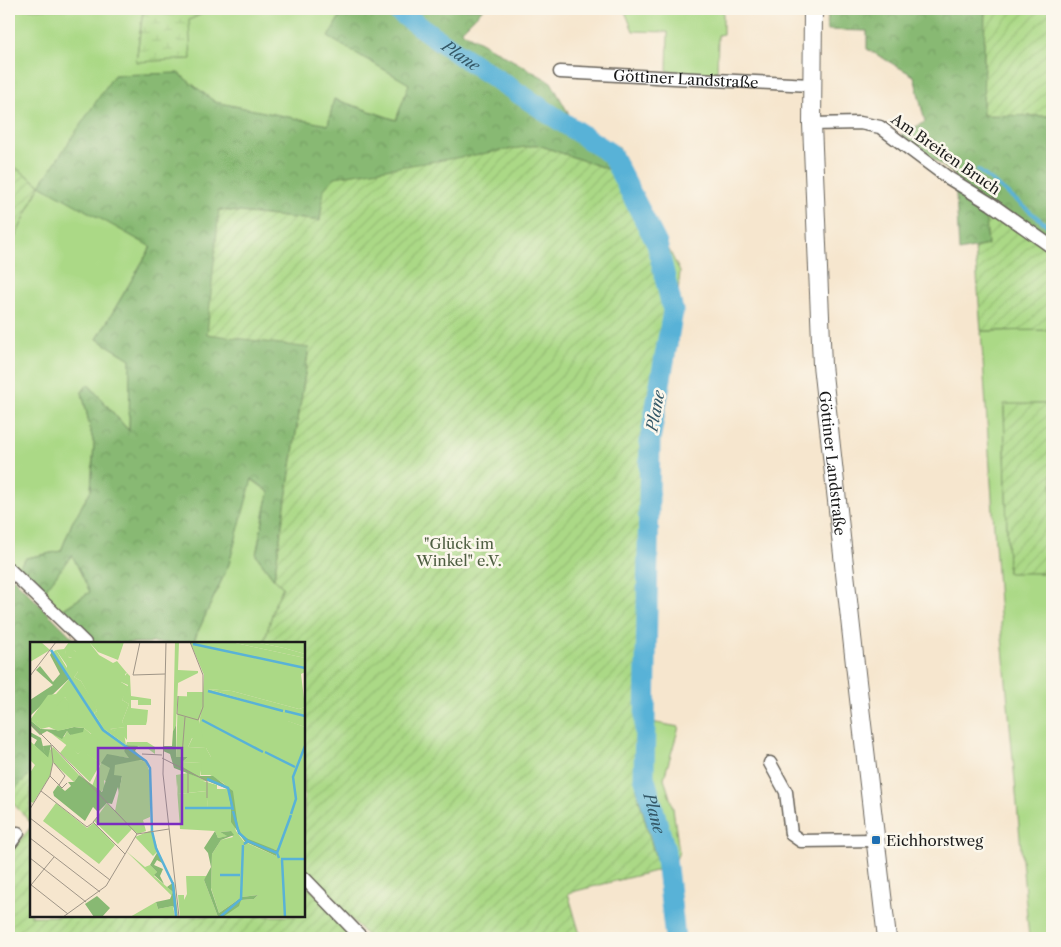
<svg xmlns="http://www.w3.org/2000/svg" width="1061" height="947" font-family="'Libre Caslon Text',serif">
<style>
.grass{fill:#abd986;stroke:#647a51}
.forest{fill:url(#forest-crowns);stroke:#526a48}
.wetland{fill:url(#wetland-marsh);stroke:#647a51}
.garden{fill:url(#garden-furrows);stroke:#647a51}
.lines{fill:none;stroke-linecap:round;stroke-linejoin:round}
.stream{stroke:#59b2d7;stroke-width:4}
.river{stroke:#59b2d7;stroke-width:21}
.street-casing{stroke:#68635a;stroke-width:15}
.secondary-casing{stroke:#68635a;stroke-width:20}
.street{stroke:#fff;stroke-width:12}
.secondary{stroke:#fff;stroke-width:18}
.poi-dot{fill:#1f6fb2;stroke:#fbf7ec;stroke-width:2}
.labels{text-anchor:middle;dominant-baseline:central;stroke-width:5;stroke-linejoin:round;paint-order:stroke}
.street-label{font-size:15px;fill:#1c1c1c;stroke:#fbf7ec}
.park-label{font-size:15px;fill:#4e5e41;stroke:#fbf7ec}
.poi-label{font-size:15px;fill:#1c1c1c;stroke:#fbf7ec;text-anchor:start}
.water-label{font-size:16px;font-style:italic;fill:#345867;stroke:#fbf7ec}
.inset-river{fill:none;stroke:#59b2d7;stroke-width:2.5}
.inset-road{fill:none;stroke:#9f9587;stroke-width:1}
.view{fill:#7b2cbf;fill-opacity:0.15;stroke:#7b2cbf;stroke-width:2.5}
.inset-edge{fill:none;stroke:#1c1c1c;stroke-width:2.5}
</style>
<defs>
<pattern id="forest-crowns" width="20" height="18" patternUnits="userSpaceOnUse" patternTransform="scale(1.25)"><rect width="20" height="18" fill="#88b973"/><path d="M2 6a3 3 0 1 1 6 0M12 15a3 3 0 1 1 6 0" fill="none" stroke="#759e63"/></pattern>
<pattern id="wetland-marsh" width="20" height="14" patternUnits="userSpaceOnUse" patternTransform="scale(1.25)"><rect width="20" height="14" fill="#abd986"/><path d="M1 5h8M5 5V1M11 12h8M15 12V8" fill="none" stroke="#93ba73"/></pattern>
<pattern id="garden-furrows" width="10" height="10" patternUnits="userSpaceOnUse" patternTransform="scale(1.25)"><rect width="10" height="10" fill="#abd986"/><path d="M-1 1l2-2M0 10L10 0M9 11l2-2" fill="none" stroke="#93ba73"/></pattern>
</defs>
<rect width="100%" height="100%" fill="#fbf7ec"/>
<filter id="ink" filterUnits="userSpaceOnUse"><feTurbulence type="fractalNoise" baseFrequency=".02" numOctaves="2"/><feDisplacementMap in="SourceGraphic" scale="10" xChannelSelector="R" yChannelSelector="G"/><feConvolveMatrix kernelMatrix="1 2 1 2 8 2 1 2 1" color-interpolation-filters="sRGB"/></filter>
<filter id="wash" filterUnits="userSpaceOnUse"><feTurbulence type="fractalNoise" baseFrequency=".0096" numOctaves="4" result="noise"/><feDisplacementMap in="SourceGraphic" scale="20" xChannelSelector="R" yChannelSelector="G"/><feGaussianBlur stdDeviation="1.12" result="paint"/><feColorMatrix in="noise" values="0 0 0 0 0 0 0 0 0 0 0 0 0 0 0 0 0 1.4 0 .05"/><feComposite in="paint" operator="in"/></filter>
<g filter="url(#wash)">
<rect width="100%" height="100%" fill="#f6e6ce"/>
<path class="grass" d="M9 9H140L143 11 136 61 189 20 212 9H344L329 37 410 84 396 120 334 99 328 126 215 102 178 73 151 247 97 339 131 359 129 431 88 384 82 392 94 445 91 490 72 523 61 551 26 558 16 570 9 562V250L40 185 9 163Z
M624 9H723V34L718 35 717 74 667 71 668 32 633 31Z
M618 146 680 272 674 334 662 403 657 450 650 576 651 722 679 727 664 778 673 808 679 852 673 867 659 870 637 792 639 577 645 420 663 335 649 248 610 170 608 150Z
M1052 330V404L1004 405 1008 572 1052 573V938H1029L999 603 981 331Z
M251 479 269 492 256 555 274 579 283 587 275 604 264 643H196L195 638 229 564Z
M72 554 90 592 60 611 42 594Z"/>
<path class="forest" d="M344 9H483L461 31 551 82 575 125 608 150 610 170 538 145 324 189 320 221 220 210 309 347 274 579 256 555 269 492 252 479 229 564 195 638 196 643H91L60 611 90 592 72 555 42 594 16 570 26 558 61 551 72 523 91 490 94 445 82 392 88 384 129 431 130 359 97 339 151 247 40 185 114 75 178 73 215 102 328 125 334 99 396 120 409 84 328 37Z
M828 9H985L983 115 1052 116V244L985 205 988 245 959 251 955 175 900 135 925 122 914 76 867 49V31L827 30Z
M9 574 78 643H31V773L9 795Z"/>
<path class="wetland" d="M140 9H212L189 20 191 59 136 62 143 11Z"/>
<path class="garden" d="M985 9H1052V116L983 115Z
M538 145 610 170 649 248 664 313 663 335 645 420 639 577 637 792 659 870 568 893 581 938H369L304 869V643H264L275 604 283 587 274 579 309 348 207 334 219 210 320 221 324 189 335 177Z
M9 163 40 185 9 250Z
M985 205 1052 252V330L981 331 975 248 988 245Z
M1004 404H1052V573H1008Z
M31 773V823L9 799V795Z
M31 827V916H304V882L356 938H9V853Z"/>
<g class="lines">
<path class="stream" d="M978 170 1048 226"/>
<path class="river" id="s1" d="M395 9 460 55 611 154 657 244 673 311 650 440 644 776 665 850 675 938"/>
</g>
</g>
<g filter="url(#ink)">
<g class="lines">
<defs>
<g id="street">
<path id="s2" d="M560 72 811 85"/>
<path d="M812 124 860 123 880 127 947 177 991 204 1052 247"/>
<path d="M9 569 85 643"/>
<path d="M770 763 786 792 791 834 801 841 876 840"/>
<path d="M9 845 18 833"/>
<path d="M304 878 362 938"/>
</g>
<g id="secondary">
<path id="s3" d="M813 9 812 124 822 365 856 673 887 938"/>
</g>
</defs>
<use href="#street" class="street-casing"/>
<use href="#secondary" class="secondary-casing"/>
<use href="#street" class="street"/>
<use href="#secondary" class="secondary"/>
</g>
</g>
<rect class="poi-dot" x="871" y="835" width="10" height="10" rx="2.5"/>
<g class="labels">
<g class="street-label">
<text stroke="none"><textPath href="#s2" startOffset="126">Göttiner Landstraße</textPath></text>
<text transform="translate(946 154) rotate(35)">Am Breiten Bruch</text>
<text stroke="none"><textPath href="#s3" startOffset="455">Göttiner Landstraße</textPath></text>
</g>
<g class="park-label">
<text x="459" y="543">"Glück im<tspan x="459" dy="17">Winkel" e.V.</tspan></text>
</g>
<g class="poi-label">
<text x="886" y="840">Eichhorstweg</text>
</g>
<g class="water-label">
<text stroke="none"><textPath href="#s1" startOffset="81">Plane</textPath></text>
<text transform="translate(655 411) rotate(-80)">Plane</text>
<text stroke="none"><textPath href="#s1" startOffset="936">Plane</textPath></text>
</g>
</g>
<g transform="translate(30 642)">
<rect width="275" height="275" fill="#f6e6ce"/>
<path d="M145 0H149L148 28 168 29V31L148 41 146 83 143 89ZM160 0H201L275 16V30L271 32 275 65 269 67 202 49 178 47 263 72 258 79 275 85V275H193L211 258 224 257 228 253 212 255 189 271 181 246 182 212 191 198 203 195 200 189 190 190 198 194 188 196 185 189 150 187 146 133 158 131 177 139 148 138 147 145 148 152 177 149 178 166 201 167 203 161 200 148 193 141 180 133H171V121L152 120 158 115H181L176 106 158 105 169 83 173 55H157V50H173L174 33ZM203 178 213 195 226 202 246 208 250 205 246 214 217 201 214 204 215 201 206 189ZM225 0H275V12L254 6ZM42 7 46 10 38 15 42 16 48 30 44 35 51 39 65 62 67 69 64 71 74 87 96 103 97 100H117L125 105V112L117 106 97 103 94 109 100 113 99 116 85 114 78 141 74 138 75 145 69 152 62 144 71 121 51 109 48 112 22 92 34 95 37 89 40 93 54 86 61 92 76 91 23 10 26 8 37 26 35 8ZM97 31 100 34 101 54 121 57V63H108V58H101V66L118 68 117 79 116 83H97V98L91 91 80 87 95 85 92 80 99 62 92 58 98 43 91 40ZM35 55 40 62V84L12 83 7 79 17 66ZM23 105 49 133 44 140 18 116V110ZM96 209 115 225 120 223 127 230 124 234 143 250 142 254ZM156 234H179L174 238 188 275H150L148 253H154V258L157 252ZM126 260 128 267 143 264 145 275H100Z" fill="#abd986" fill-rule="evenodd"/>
<path d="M22 10 40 36 0 74V58L23 43 6 28 10 24 23 40 30 32 20 13ZM0 78 11 87 31 88 44 85 54 86 53 90 40 93 37 89 32 97 17 89 10 93 1 84ZM146 83V115H158L152 120 170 134H183L203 149 208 185 213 195 246 208 249 205 246 214 218 201 213 204 215 200 201 180V167L177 166H186L198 147 144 126 140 112 133 109V104H142L143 89ZM0 90 11 96 15 113 13 104 21 103 18 116 4 103 7 98 0 94ZM96 103 108 104 105 109 116 120 110 118 92 134 89 152 88 145 82 162 77 161 68 170 63 165 55 179 24 154 23 150 28 143 35 149 41 144 38 140H44L49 133 72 150 80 126 71 121 77 112 99 116 94 109ZM185 189 188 196 197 194 190 190 201 189 204 193 191 198 182 212 181 247 189 271 212 255 228 253 224 257 211 258 209 264 193 275H188L174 238 181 225 178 211 174 206ZM128 209 134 222 127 218 124 223 133 227 130 234 134 242 124 233 127 230 120 223ZM144 240 148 275 143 264 128 267 126 260 140 257 143 250 137 245ZM67 254 80 266 72 275H64L55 262Z" fill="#88b973"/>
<path d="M39 0H59L69 13 83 21 87 19 97 31 95 32 97 39 91 40 99 45 92 58 99 62 92 80 96 85 80 87 94 91 96 103 74 87 64 71 67 69 64 62 51 39 44 35 48 30 42 24V16L37 14 46 9 35 8 40 28 26 8 34 7ZM201 0H225L254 6 275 12V16ZM40 36 76 90 70 99 54 86 44 85 28 89 19 85 11 87 0 78 18 53 26 52ZM35 55 39 62 37 79 40 84 29 78 19 83 7 79 23 78 27 74 25 70 17 66H25ZM178 47 202 49 269 67 275 65V85L257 79 262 72Z" fill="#abd986" fill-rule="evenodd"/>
<path d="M11 0 20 8 0 20V1Z" fill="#abd986"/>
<path d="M59 0H94L88 18 68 10ZM148 54 174 55 169 79 173 96H162L158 105 176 106 181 115H146ZM0 99 23 120 20 134 3 161 0 159V131L5 123 0 118ZM38 101 46 105 44 108 48 112 51 108 71 121 60 140 30 111ZM110 118 116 120 120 131V175L113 178 116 189 108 192 102 187 88 202 64 179 77 161 85 169 92 134 84 133 85 123ZM152 120 172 121 170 135 151 124ZM166 137 187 143V147H198L201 166 178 165 176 149 148 152 147 138ZM26 161 57 186 64 181 85 203 69 222 13 179ZM122 188 128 209 123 214 105 195Z" fill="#abd986"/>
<path class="inset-river" d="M163 2 275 26M21 8 73 88 116 119 120 126 122 189 126 206 143 242 146 275M178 49 253 69M255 69 275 74M172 78 233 110M235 110 265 125M177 137 198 146 203 168M155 166H202M203 169 209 191 217 198M261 172 266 157 263 135 275 104M214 202 218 199 247 211M249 216 247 211 261 173M251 217H275M252 218 255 275M190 233H210M190 275 211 257 213 203"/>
<path class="inset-road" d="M110 0 103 33 135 32M136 0 133 132 149 275M0 34 26 0M148 54 147 72 168 78 173 65V33L160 0M0 81 21 102 23 120 20 134 0 167M22 103 107 192M112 112 132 113M132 116 177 139V156M24 121 35 134 29 143M151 126 155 75M158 131V151M20 134 32 146 37 141M11 149 57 185 64 180M69 173 63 180 95 212M0 176 80 238M0 196 70 250M0 216 56 260M0 242 38 272M1 243 24 215M33 275 76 244 107 192 139 187"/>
<path class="view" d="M68 106H152V182H68Z"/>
<rect width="275" height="275" class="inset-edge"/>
</g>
<rect width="1061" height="947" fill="none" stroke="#fbf7ec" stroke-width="30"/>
</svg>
